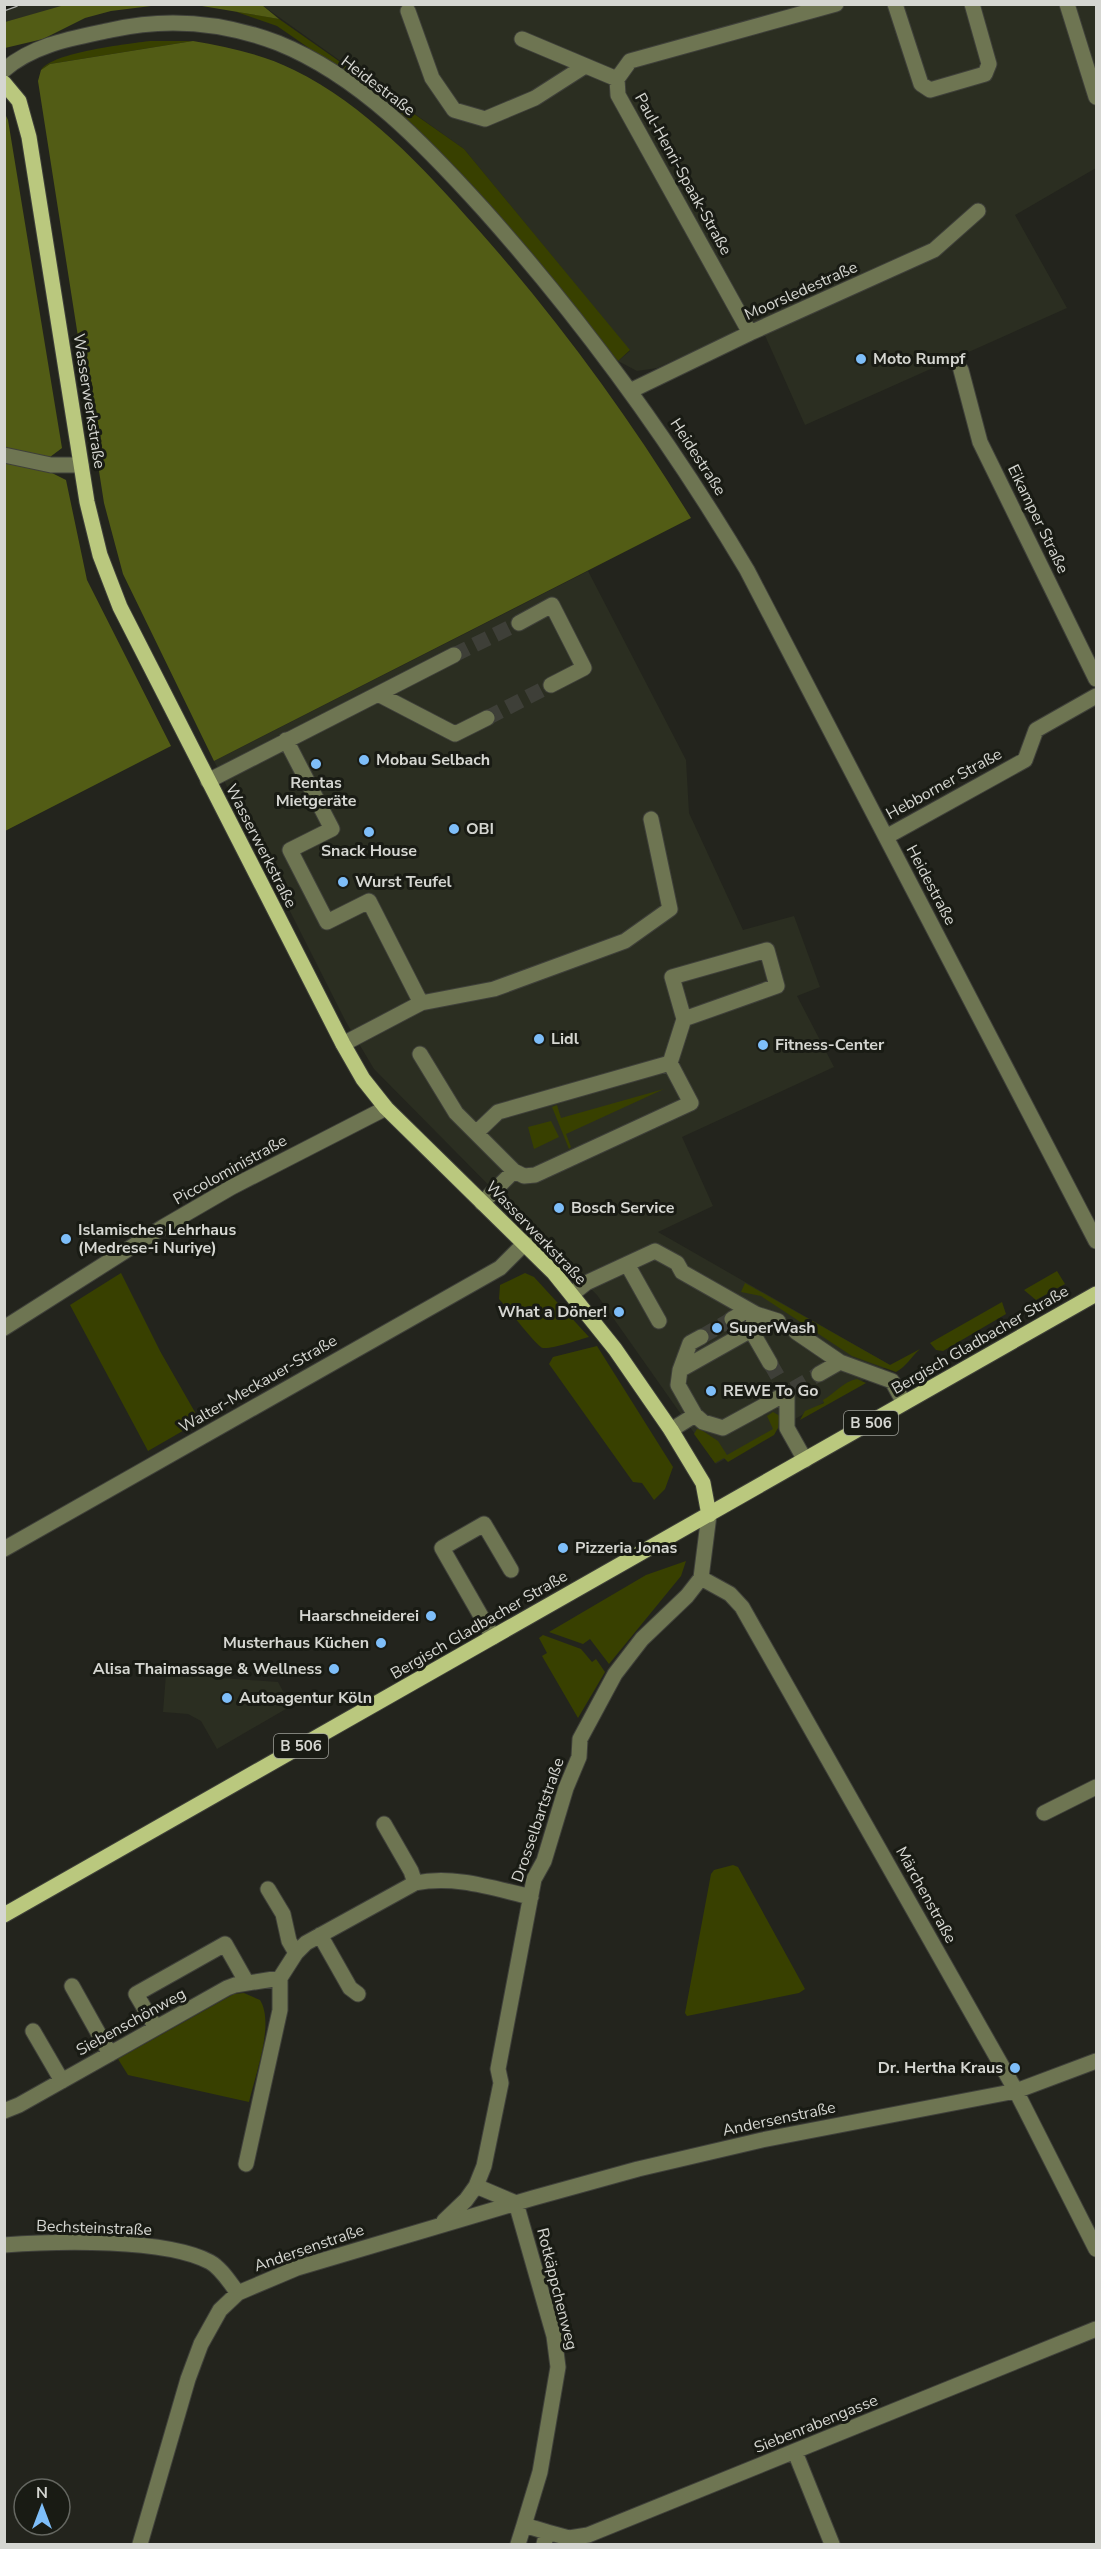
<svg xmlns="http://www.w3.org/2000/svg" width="1101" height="2549" font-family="'Nunito Sans',sans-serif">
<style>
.built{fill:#2b2e21}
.green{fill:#384000}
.forest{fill:#525c15}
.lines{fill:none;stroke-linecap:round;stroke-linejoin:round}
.minor-tunnel{stroke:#3e3f38;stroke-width:15;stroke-dasharray:15 8;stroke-linecap:butt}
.minor-casing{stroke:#3f403a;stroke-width:17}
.major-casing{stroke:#3f403a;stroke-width:17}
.minor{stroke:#6e7552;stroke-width:15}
.major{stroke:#bac87e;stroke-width:15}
.rail-casing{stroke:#abaca7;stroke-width:7}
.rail{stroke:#191b14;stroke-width:4.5;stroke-dasharray:14;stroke-linecap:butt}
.poi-dot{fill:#7ebef9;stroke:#191b14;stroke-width:2}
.labels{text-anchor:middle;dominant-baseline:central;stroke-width:6;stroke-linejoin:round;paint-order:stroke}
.shield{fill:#191b14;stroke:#9d9e98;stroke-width:1.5}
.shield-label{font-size:15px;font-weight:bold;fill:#d5d6d1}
.street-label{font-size:16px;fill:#d5d6d1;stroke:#191b14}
.poi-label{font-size:16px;font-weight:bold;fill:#d5d6d1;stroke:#191b14;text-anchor:start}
</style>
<rect width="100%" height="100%" fill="#23241d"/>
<path class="built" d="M5 5H68L5 22Z
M262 5H1096V168L1015 215 1067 308 805 425 759 322 657 368 637 371 618 361 630 351 464 149Z
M588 571 686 760 689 813 743 930 794 916 820 987 797 996 834 1067 682 1137 713 1206 658 1232 890 1365 716 1464 597 1295 374 1069 346 1022 214 761Z
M166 1674 278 1682 291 1706 217 1749 201 1721 188 1714 163 1712Z"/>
<path class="green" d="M234 11 279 19 464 149 630 350 618 361 527 248 447 159 364 86 277 26Z
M150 41H193L50 64 41 70C53 52 128 44 150 41Z
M664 1089 566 1134 571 1147 569 1149 552 1107 557 1105 561 1118Z
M551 1121 559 1137 534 1149 528 1127Z
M1057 1271 1065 1284 1036 1300 1024 1290Z
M121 1273 160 1351 200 1421 148 1451 70 1305Z
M525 1273 534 1277 589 1337C578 1340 553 1349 543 1348 537 1347 507 1307 499 1299L500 1285Z
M745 1283 890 1365 920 1349C912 1356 906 1367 896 1372L852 1356 761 1296 741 1292Z
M1002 1302 1006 1314 943 1351 936 1350 930 1343Z
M597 1346 673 1467 665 1489 654 1500 642 1483 633 1482 549 1364 553 1357Z
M857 1379 866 1383 800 1420 805 1411 824 1403 823 1400C834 1394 844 1381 857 1379Z
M773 1412 780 1416 778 1428 774 1435 728 1462 724 1458 715 1463 694 1434 697 1429H700L718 1441 727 1455 773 1429 767 1416Z
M686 1561 681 1576 609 1664 590 1639 583 1644 549 1632 646 1575Z
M543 1635 581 1649 592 1662 596 1659 605 1672 578 1718 542 1656 547 1653 539 1638Z
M733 1865 738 1867 805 1989 799 1993 687 2016 685 2013 711 1874 714 1870Z
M244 1993 260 2000C275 2024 255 2075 249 2102L128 2075 118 2059 234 1994Z"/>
<path class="forest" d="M68 4H159V5L111 11 85 18 43 39 5 48V22Z
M163 5H262L279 19 196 5Z
M193 41C227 47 262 54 294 70 365 105 423 167 475 226 556 317 627 414 691 518L214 761 123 574 104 503 38 81 41 70 50 64Z
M4 112 8 120 62 448 50 457 52 473 66 480 87 580 171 746 5 831Z"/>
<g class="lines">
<path class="minor-tunnel" d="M454 655 519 623
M487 718 551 685
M701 1337 732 1319
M770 1363 781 1382
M793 1389 819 1374"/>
<defs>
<path id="minor" d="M895 4 921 84 930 90 985 74 989 64 972 4
M1067 4 1096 97
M408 11 432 78 454 110 485 119 535 98 585 66
M522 39 617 79
M4 70C34 44 74 38 111 30 168 17 223 22 278 43 360 76 426 146 484 210 583 321 671 442 747 570L1096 1241
M750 333 618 95 617 79 630 61 836 4
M961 370 980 442 1096 679
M630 391 750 333 934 250 978 211
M4 455 51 465H81
M519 623 552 605 584 668 551 685
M454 655 378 694 455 734 487 718
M286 740 332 829 290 850 327 922 369 901 421 1003
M208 781 378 694
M886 837 1025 760 1036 730 1096 696
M343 1044 421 1003 494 989 625 941 670 909 651 819
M420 1054 456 1113 476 1133 498 1112 670 1063
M476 1133 514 1171
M482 1203 514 1171 524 1176 535 1175 691 1103 670 1063 684 1019 777 986 767 950 672 977 684 1019
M627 1264 659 1321
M572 1294 586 1283 655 1251 677 1263 682 1272 756 1314 778 1321
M756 1314 751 1330 680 1370 678 1385 695 1415 703 1422 723 1428 787 1393V1428L805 1460
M732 1319 748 1310
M4 1328 163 1227 232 1187 386 1108
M751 1330 770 1363
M796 1332 840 1362 892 1381 904 1403
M680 1370 690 1343 701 1337
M819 1374 840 1362
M671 1430 695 1415
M4 1549 500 1268 525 1243
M701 1578 730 1594 742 1607 1016 2091 1096 2249
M493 1637 442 1548 484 1524 511 1570
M1044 1813 1096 1787
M384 1824 411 1871 415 1883
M268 1889 283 1914 289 1941 296 1953
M320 1935 350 1988 358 1994
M72 1986 110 2054
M156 2028 136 1994 225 1944 247 1983
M33 2031 62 2081
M4 2111 19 2105 227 1988 235 1985 280 1978 296 1953 306 1943 415 1883C455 1875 492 1888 531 1897
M246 2164 280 2010V1978
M476 2186 516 2203
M516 2203 554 2336 558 2367 540 2472 524 2525 547 2532 544 2544
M444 2221 466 2200 476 2186 484 2166 501 2083 498 2069 534 1879 544 1861 566 1788 579 1757 580 1739 615 1674 642 1639 687 1596 701 1578 709 1515
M4 2245C56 2241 165 2238 210 2262 221 2268 230 2283 238 2293
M795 2452 832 2544
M547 2532 569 2538 588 2535 1096 2329
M140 2544 188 2379 201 2344 220 2310 238 2293 297 2268 533 2198 638 2169 762 2140 1016 2091 1096 2061
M518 2544 524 2525"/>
<path id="major" d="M4 83 19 101 29 137 87 502 100 555 120 607 343 1044 363 1079 386 1108 554 1273 615 1349 671 1430 703 1483 709 1515
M4 1915 1096 1294"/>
</defs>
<use href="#minor" class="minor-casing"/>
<use href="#major" class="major-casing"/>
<use href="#minor" class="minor"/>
<use href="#major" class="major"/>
<defs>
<path id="rail" d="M4 8 15 4"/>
</defs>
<use href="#rail" class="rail-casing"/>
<use href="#rail" class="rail"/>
</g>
<g class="poi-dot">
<circle cx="861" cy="359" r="6"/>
<circle cx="364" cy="760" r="6"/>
<circle cx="316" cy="764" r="6"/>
<circle cx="454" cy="829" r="6"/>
<circle cx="369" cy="832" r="6"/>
<circle cx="343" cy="882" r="6"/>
<circle cx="539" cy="1039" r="6"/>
<circle cx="763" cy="1045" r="6"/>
<circle cx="559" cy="1208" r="6"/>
<circle cx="66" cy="1239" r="6"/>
<circle cx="619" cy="1312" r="6"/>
<circle cx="717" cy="1328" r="6"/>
<circle cx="711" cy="1391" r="6"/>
<circle cx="563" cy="1548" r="6"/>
<circle cx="431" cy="1616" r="6"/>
<circle cx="381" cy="1643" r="6"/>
<circle cx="334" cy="1669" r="6"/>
<circle cx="227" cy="1698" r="6"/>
<circle cx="1015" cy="2068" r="6"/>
</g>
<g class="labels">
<g class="shield">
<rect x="844" y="1411" width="54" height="24" rx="4.5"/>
<rect x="274" y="1734" width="54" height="24" rx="4.5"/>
</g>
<g class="shield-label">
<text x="871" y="1423">B 506</text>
<text x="301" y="1746">B 506</text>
</g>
<g class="street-label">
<text transform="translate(378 86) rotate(37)">Heidestraße</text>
<text transform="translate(683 174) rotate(61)">Paul-Henri-Spaak-Straße</text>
<text transform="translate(801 291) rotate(-24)">Moorsledestraße</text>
<text transform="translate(89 401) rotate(81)">Wasserwerkstraße</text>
<text transform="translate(698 457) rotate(57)">Heidestraße</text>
<text transform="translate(1038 519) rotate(64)">Eikamper Straße</text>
<text transform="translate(944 784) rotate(-29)">Hebborner Straße</text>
<text transform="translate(261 846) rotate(63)">Wasserwerkstraße</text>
<text transform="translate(931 885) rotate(62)">Heidestraße</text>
<text transform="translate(230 1170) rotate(-29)">Piccoloministraße</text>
<text transform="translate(536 1233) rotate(46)">Wasserwerkstraße</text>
<text transform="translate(980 1340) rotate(-30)">Bergisch Gladbacher Straße</text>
<text transform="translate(258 1384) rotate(-30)">Walter-Meckauer-Straße</text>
<text transform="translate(479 1625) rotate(-30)">Bergisch Gladbacher Straße</text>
<text transform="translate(538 1820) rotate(-71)">Drosselbartstraße</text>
<text transform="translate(926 1895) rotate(61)">Märchenstraße</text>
<text transform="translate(131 2022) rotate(-29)">Siebenschönweg</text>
<text transform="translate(779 2119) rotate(-12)">Andersenstraße</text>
<text transform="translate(94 2228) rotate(2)">Bechsteinstraße</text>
<text transform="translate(309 2248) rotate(-19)">Andersenstraße</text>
<text transform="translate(557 2289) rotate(76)">Rotkäppchenweg</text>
<text transform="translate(816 2424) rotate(-22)">Siebenrabengasse</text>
</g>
<g class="poi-label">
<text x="873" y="359">Moto Rumpf</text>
<text x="376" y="760">Mobau Selbach</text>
<text x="316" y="783" text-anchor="middle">Rentas<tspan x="316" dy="18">Mietgeräte</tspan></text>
<text x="466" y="829">OBI</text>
<text x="369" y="851" text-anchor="middle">Snack House</text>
<text x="355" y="882">Wurst Teufel</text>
<text x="551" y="1039">Lidl</text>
<text x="775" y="1045">Fitness-Center</text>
<text x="571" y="1208">Bosch Service</text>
<text x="78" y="1230">Islamisches Lehrhaus<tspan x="78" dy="18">(Medrese-i Nuriye)</tspan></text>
<text x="607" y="1312" text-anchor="end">What a Döner!</text>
<text x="729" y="1328">SuperWash</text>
<text x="723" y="1391">REWE To Go</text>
<text x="575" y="1548">Pizzeria Jonas</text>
<text x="419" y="1616" text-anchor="end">Haarschneiderei</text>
<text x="369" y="1643" text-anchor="end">Musterhaus Küchen</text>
<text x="322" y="1669" text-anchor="end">Alisa Thaimassage &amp; Wellness</text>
<text x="239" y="1698">Autoagentur Köln</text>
<text x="1003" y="2068" text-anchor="end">Dr. Hertha Kraus</text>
</g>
</g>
<rect width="1101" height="2549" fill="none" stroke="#d5d6d1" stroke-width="12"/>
<g transform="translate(42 2507)"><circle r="28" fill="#191b14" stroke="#646660" stroke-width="1.5"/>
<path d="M0-4.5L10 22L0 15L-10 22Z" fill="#7ebef9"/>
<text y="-9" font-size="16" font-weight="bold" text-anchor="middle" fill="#d5d6d1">N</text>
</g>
</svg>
